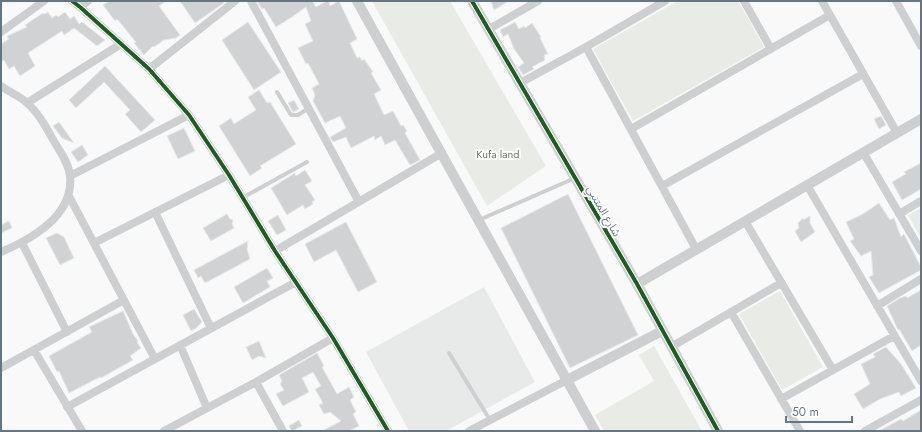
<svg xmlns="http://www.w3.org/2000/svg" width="922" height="432" font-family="Jost,'Noto Sans Arabic',sans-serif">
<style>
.built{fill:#e8e9e9}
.green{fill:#e8ebe6}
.building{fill:#d0d2d3;stroke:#e8e8e8}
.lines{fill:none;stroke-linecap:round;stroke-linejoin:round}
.service{stroke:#cecfd0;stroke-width:4}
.minor{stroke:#cecfd0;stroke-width:8}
.tertiary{stroke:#cecfd0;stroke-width:10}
.cycleway-casing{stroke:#fff;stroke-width:6}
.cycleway{stroke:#1b5e20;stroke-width:4}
.labels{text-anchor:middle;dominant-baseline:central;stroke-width:4;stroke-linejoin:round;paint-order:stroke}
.park-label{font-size:11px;fill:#687a64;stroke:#fff}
.street-label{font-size:11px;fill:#657683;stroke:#fff}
</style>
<rect width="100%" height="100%" fill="#f9f9f9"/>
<path class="built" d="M484 287 535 382 446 431H409L366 352Z"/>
<path class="green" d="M372 1H450L546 166 487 206Z
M678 1H738L764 47 633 121 593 49Z
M921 208V238L908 215Z
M780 291 823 367 782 390 739 314Z
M654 346 702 431H604L595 415 654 381 639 355Z"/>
<path class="building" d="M109 1H166L159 6 180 35 176 38 164 40 154 47 153 46 144 55 134 43 136 42 117 19 115 21 103 5Z
M180 1H222L224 3 195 23Z
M257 1H314L313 2 316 7 327 1H329L330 6 339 1 357 39 350 43 357 58 360 57 362 61 364 59 373 72 371 73 381 90 374 94 384 115 393 111 401 126 403 125 407 131 405 133 420 160 410 165 395 140 385 145 381 136 375 140 374 136 351 148 346 137 333 142 330 137 346 128 340 116 325 123 313 101 315 95 312 88 319 84 308 63 306 64 298 48 313 41 305 24 311 21 306 7 292 17 276 27 264 8 262 9Z
M491 1H509L494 10Z
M48 12 52 18 56 15 58 17 65 12 70 19 74 16 79 24 82 22 105 40 97 46 74 28 64 35 62 31 28 53 35 66 20 76 14 66 9 69 4 60 1 62V44L9 39 7 36 27 27 25 25 43 13 45 14Z
M248 22 281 72 254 90 222 40Z
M515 22 519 29 524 26 525 28 532 23 541 37 540 38 548 54 544 55 545 60 532 67 534 69 523 75 518 67 524 63 514 49 508 34 503 37 500 30Z
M105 66 155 120 141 132 125 114 130 110 104 82 76 108 69 100Z
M259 90 267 103 270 102 296 144 260 166 262 168 250 176 219 126 231 118 234 124 256 110 248 97Z
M294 100 299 109 293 112 288 103Z
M881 116 886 125 879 129 874 119Z
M59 122 74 143 62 138 53 126Z
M184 128 195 151 178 159 167 136Z
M82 145 88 155 78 162 71 152Z
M921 163V189L902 200 892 182 906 174 904 172Z
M305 170 312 181 305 185 315 200 312 202 313 204 305 209 303 205 287 215 271 188 295 173 296 176Z
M568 194 638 335 570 368 501 228Z
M879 203 890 220 894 218 901 237 904 234 921 267V270L879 293 869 277 873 275 871 251 861 256 850 241 854 239 846 222 863 214Z
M227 214 230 219 233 220 232 224 234 228 211 241 203 228Z
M278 215 286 230 277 235 268 221Z
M810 216V223L815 232 801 242 795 231 799 228 798 223 803 218V220Z
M9 221 12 228 1 233V225Z
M346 222 377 282 358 292 336 250 314 262 305 244Z
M57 233 64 237 74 258 60 265 46 238Z
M248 241 247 249 250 259 205 283 201 276 198 278 194 270Z
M267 268 273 278 267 281 270 287 243 303 234 287Z
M921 290V345L912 351 899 329 898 330 887 306 900 298 906 296 907 298Z
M194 309 202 322 195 329 191 331 183 315Z
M123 311 133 334 138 341 137 342 141 348 130 356 133 360 101 378 100 377 69 393 59 371 57 372 49 356 92 332 89 327Z
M259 341 266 358 259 356 252 360 246 347Z
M886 347 901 364 916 388 901 396 899 392 880 399 863 409 854 394 870 384 861 364 875 357 873 354Z
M317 353 324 366 322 367 337 394 349 387 354 397 350 400 356 412 353 414 359 426 349 431H322L341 421 330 412 324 414 319 405 323 403 315 389 321 386 313 372 302 378 309 392 283 406 276 394 284 390 280 384 282 381 279 375Z
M921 410V431H879L901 419 903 421Z
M299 420 302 426 292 431 289 426Z"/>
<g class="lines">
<path class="service" d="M277 92 291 115H298L309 108
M242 198 307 162
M479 220 575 178
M449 353 490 420"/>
<path class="minor" d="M72 1 80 7 149 69 189 115 229 175 275 251 333 338 388 431
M251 1 359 202
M744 1 771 49
M822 1 897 133
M896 1 921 46
M80 7 88 1
M489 29 538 1
M1 32 44 1
M586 47 696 249
M149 69 235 1
M520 83 586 47 665 1
M1 86C9 92 20 96 27 103 39 113 47 129 55 143 61 153 69 164 70 176 74 216 32 239 1 252
M27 103 121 44
M631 129 830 15
M863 152 921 251
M70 176 189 115
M807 185 921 381
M662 186 863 74
M69 196 155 359
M155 212 211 328
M899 214 921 201
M745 221 833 370
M22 243 67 332
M94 243 229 175
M275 251 442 153
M877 306 921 279
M731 312 800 431
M180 345 207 408
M671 347 781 283
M34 350 82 431
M1 368 124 300
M256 382 283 431
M781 399 894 336
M67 407 296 282
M164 431 256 382 333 338
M469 431 567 380
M865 431 921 400"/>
<path class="tertiary" d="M357 1 595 431
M472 1 637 284 718 431
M637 284 921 119
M567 380 662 331"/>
<defs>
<path id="cycleway" d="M72 1 80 7 149 69 189 115 229 175 275 251 333 338 388 431
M472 1 637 284 718 431"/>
</defs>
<use href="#cycleway" class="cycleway-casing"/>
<use href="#cycleway" class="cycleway"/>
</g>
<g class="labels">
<g class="park-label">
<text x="498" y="154">Kufa land</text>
</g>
<g class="street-label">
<text transform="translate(604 211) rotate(60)">شارع المتنبي</text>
</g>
</g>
<rect width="922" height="432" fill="none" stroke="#657683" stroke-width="4"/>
<path d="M786 416v6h66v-6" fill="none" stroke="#657683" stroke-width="2"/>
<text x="792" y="416" font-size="12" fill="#657683" stroke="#ffffff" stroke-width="3" paint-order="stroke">50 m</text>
</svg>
